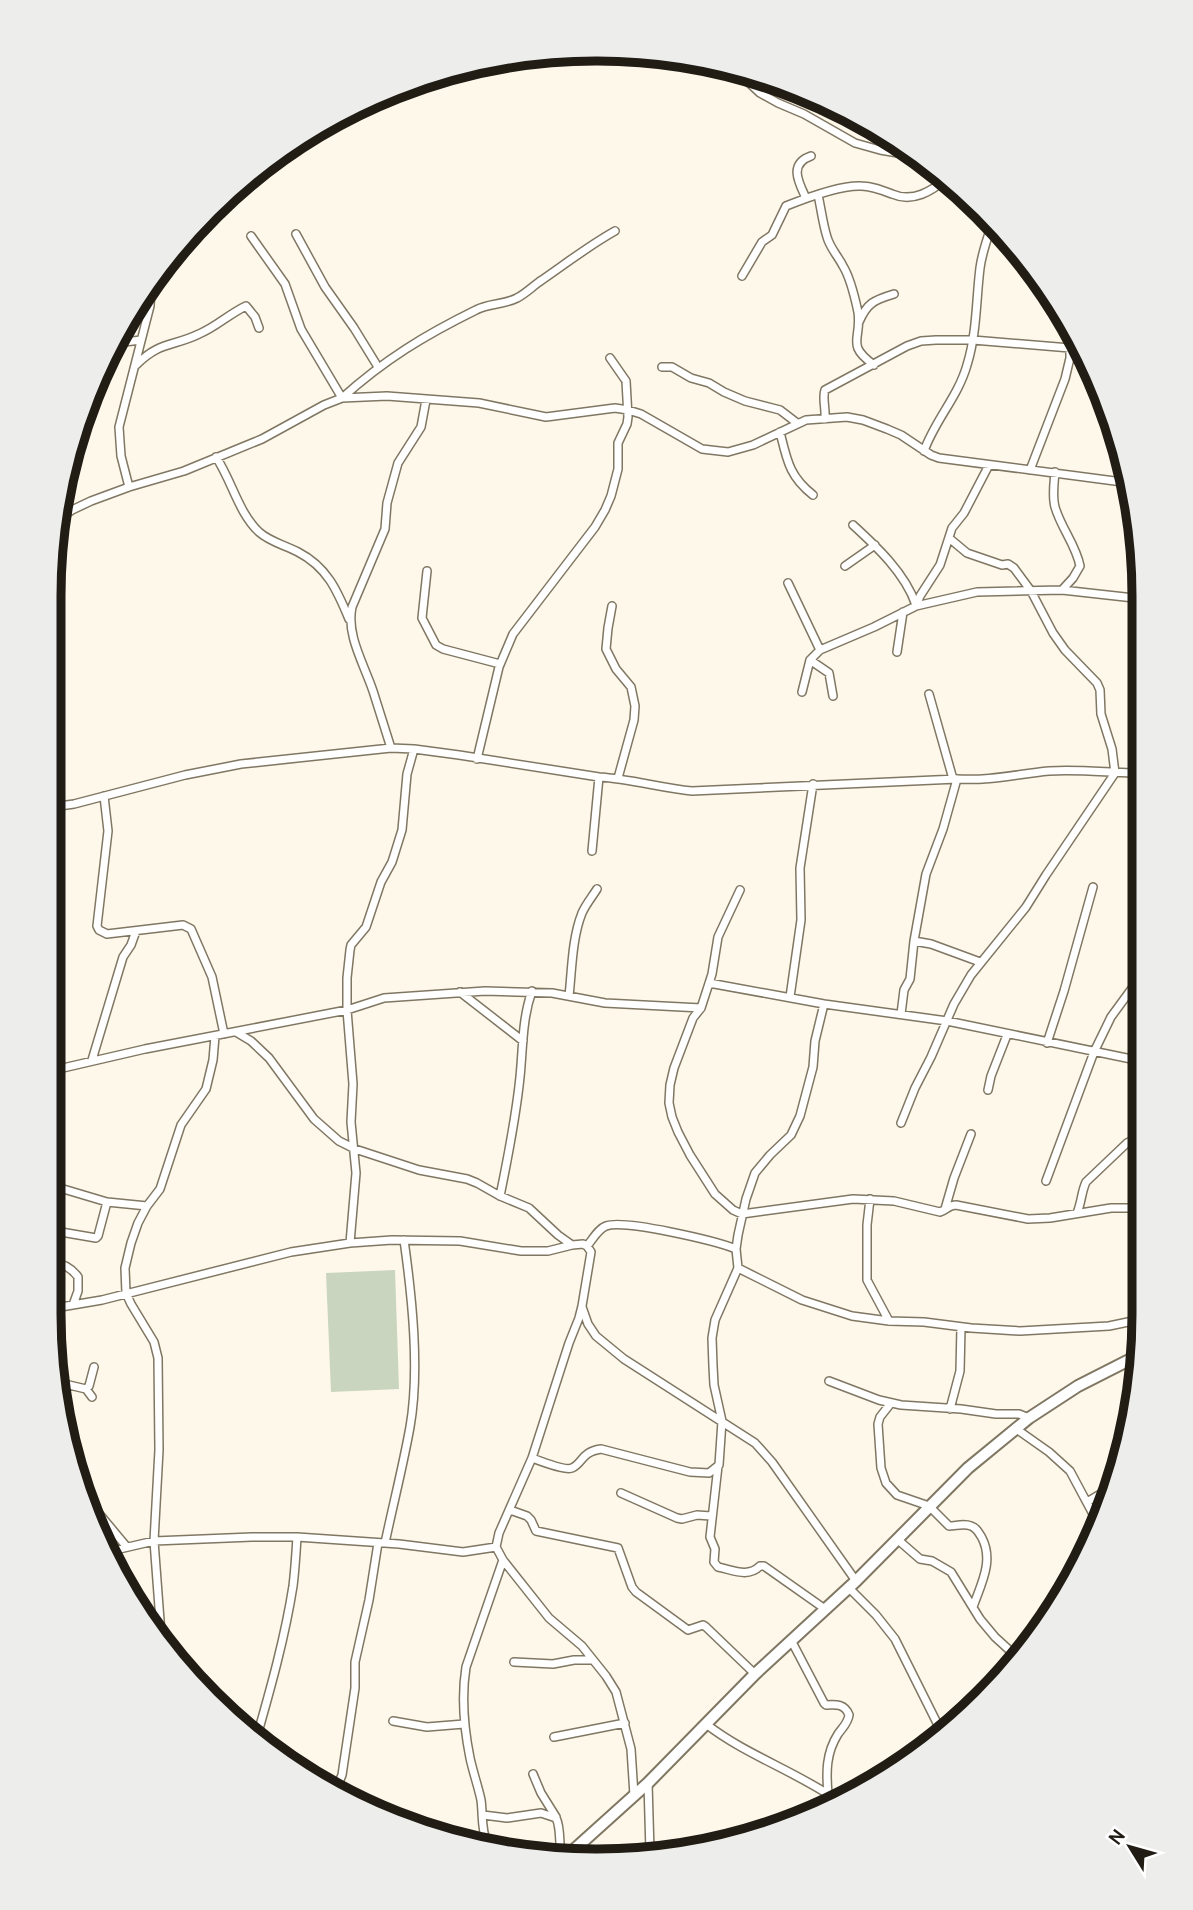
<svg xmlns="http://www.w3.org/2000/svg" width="1193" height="1910" font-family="Cabin,sans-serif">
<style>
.green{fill:#c9d5be}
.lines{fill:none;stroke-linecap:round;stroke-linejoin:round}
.river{stroke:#b0d9e9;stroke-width:14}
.street-casing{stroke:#807763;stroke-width:10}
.secondary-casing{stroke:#807763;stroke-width:14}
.street{stroke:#fff;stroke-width:7}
.secondary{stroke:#fff;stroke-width:10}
.rim{fill:none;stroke:#211d15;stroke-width:9}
</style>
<rect width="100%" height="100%" fill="#fef8eb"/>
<path class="green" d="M395 1270 399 1389 331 1392 326 1273Z"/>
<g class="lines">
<path class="river" d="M414 81 437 74"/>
<defs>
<path id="street" d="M745 79 760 93 778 103 804 114 855 143 880 150 922 157
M950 181 961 195 977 206
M818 195C821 208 823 225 827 237 830 248 838 256 843 266 851 279 855 298 858 312 862 340 845 344 874 365
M806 198C799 183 788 164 811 156
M296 234 325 287 354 328 378 367
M251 236 285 284 301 329 342 398C384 360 425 335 476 310 489 303 504 305 517 298 525 294 532 287 539 282 564 265 588 246 615 231
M742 276 762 242 772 235 786 206C806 198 840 185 861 186 872 186 882 190 892 194 913 203 932 191 947 178
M859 322C867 303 874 300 894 294
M116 343 141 340
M136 365C160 341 172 347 199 334 216 327 229 314 246 306L255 317 259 328
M662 367H672L691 378 709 383 724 392 745 401 780 410 797 423
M825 419C826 409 822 397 825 390L907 346 921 341 936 340H973L1070 348 1080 346
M780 432C787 460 789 476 813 495
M924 451C935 420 958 397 967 365 977 333 976 300 980 268 982 252 988 237 993 221
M216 457C232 481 238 512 259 532 270 542 285 545 298 552 327 567 337 590 349 619
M1030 470 1065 379 1070 358V348
M1055 472C1054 484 1052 496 1055 507 1061 528 1076 545 1080 566L1073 578 1062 590
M129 487 121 456 119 427 150 306 151 283
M54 522 72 510 91 501 129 487 184 471 262 439 324 405 342 398 387 396 479 403 546 417 615 408 628 410 641 414 702 449 728 452 753 445 806 420 847 417 863 420 887 429 901 435 931 455 939 458 1130 483
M853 525C877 547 905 573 916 605
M845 566 875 545
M427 571 422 618 436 645 443 649 500 664
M788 583 820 650 810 660 802 692
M612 606 608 628 606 649 616 669 631 687 635 706 634 720 618 778
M916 606 920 596 940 565 952 528 964 513 989 465
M820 650 874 627 916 606 977 592 1062 590 1143 599
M897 652 903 612
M810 660 829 673 833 696
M929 694 953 779
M391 748C385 729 379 710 373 691 364 664 346 635 352 607L385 529 387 503 398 463 421 427 426 400
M477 759 499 667 513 634 595 527 605 510 611 496 618 469V443L627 424 628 417 626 381 610 358
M104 796 108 831 97 926 99 930 107 934 183 925 191 929 212 977 224 1034
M52 807 74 804 185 775 241 764 391 748 414 749 459 755 599 777C631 779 661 788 692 791L957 779C991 781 1017 774 1049 771 1080 769 1111 773 1142 773
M592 851 599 777
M740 890 718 937 712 974 701 1008 693 1018 674 1068 670 1085 669 1103 672 1117 678 1132 690 1155 715 1194 733 1210 742 1214 853 1199 894 1201 940 1212C946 1210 949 1205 956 1205L1028 1219 1050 1218 1111 1208H1140
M914 941 931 944 980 962
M709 983 824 1004 947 1021 1141 1061
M460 992 523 1041
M569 996C572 969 572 938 582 913 586 904 592 897 597 889
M790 997 801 920 800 868 813 784
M901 1014 904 990 910 979 914 941 926 874 943 829 957 779
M236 1032 251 1041 269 1058 314 1119 339 1141 355 1149 419 1170 467 1179 477 1183 500 1196 529 1208 558 1235 572 1245
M1047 1043 1064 991 1093 887
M92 1060 123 957 131 945 136 931
M50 1071 145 1049 347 1010 384 998 485 991 552 993 605 1003 701 1008
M988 1090 991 1076 1007 1035
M901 1123 915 1088 931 1057 954 1004 971 975 1026 907 1046 875 1115 773 1112 749 1101 714 1100 690 1097 683 1065 650 1053 633 1031 591 1014 568 1008 564 1002 565 967 553 949 538
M1046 1181 1094 1052 1111 1017 1141 976
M50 1185 107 1202 147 1206
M500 1196C508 1157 516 1117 520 1077 523 1048 522 1019 532 991
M870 1199 867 1225V1280L889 1321
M945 1209 954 1178 971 1134
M1077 1213C1082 1201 1081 1193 1086 1182L1127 1143 1140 1137
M61 1232 96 1238 98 1236 107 1202
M350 1243 356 1173 351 1122 353 1084 347 1010V978L350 950 351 945 366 927 381 882 392 862 402 830 407 774 414 749
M587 1246C593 1239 598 1229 606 1226 624 1219 716 1241 736 1249
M49 1261C61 1263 72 1268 78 1277V1291L73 1305
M738 1268 802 1300 852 1316 889 1321 924 1322 971 1328 1020 1331 1109 1326 1128 1322
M582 1307 588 1324 596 1336 624 1359 755 1443 772 1462 856 1581
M49 1309 102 1300 291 1252 350 1243 392 1240 460 1241 521 1251H548L572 1245 583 1244 587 1246 591 1252 582 1306 579 1318 569 1343 532 1458 499 1533 496 1547 503 1560 549 1618 582 1646 606 1676 616 1692 631 1749 634 1795
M829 1381 879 1400 901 1405 961 1409 996 1414H1019L1029 1418
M61 1387 69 1385 86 1389 92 1397
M86 1389 89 1386 94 1367
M891 1403 880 1417 878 1424 881 1468 886 1483 897 1495 929 1506 949 1526C956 1526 964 1523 971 1526 977 1528 979 1533 982 1538 994 1561 981 1584 973 1607
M950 1409 960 1371 961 1327
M1015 1428 1049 1452 1070 1471 1100 1527
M532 1458C540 1461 565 1471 572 1468 583 1463 581 1452 601 1449L690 1472 709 1473 719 1465 722 1421 714 1385 713 1366 712 1338 715 1320 738 1268 736 1249 738 1235 746 1199 755 1173 770 1155 791 1135 800 1116 813 1067 815 1041 824 1004
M718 1466 710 1537 715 1549 714 1562 718 1567C733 1570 748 1578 760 1566H764L825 1609
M76 1480 96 1510 126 1546
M621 1493 677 1518 682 1519 697 1515 711 1516
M1087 1502 1112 1487
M510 1510 527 1516 531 1520 536 1531 618 1548 632 1587 636 1592 688 1630 703 1625 706 1627 755 1674
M897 1539 920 1559 932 1561 951 1572 980 1619 995 1637 1018 1658
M385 1543C393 1505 403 1466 410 1427 420 1370 412 1297 404 1240
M111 1551 154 1541 252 1537H297L399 1544 463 1552 496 1547
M849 1588 876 1615 895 1639 941 1731
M791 1640 824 1703 826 1705C836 1704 845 1704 849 1715 848 1723 843 1727 838 1734 826 1753 826 1772 828 1794
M162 1647 154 1541 159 1450 158 1358 154 1342 131 1304 126 1293 125 1268 131 1243 138 1223 147 1206 160 1189 181 1125 206 1089 213 1060 215 1036
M514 1662 553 1664 574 1660H593
M393 1721 427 1727 464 1724
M706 1724C746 1755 795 1771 837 1800
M241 1725 257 1736 283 1758
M257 1736C271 1687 285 1637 293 1586 295 1570 296 1553 297 1537
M554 1737 625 1723
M533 1774 541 1793 556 1817
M648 1783 650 1852
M337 1787 342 1775 355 1688V1662L369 1600 378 1543
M483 1815 507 1818 541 1813 556 1818C561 1827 559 1844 561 1855
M487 1843C481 1830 483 1814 481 1800 478 1786 473 1772 470 1758 464 1728 461 1698 466 1667L503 1560"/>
<path id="secondary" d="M567 1856 648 1783 755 1674 856 1581 968 1468 1029 1418 1078 1386 1139 1355"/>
</defs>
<use href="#street" class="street-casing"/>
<use href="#secondary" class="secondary-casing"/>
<use href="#street" class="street"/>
<use href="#secondary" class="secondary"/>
</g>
<path d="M0 0H1193V1910H0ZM596 61H597A535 535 0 0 1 1132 596V1314A535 535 0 0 1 597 1849H596A535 535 0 0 1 61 1314V596A535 535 0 0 1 596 61Z" fill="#ededec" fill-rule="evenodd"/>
<path class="rim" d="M596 61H597A535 535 0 0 1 1132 596V1314A535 535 0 0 1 597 1849H596A535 535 0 0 1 61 1314V596A535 535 0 0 1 596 61Z"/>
<g transform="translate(1130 1847) rotate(307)" stroke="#ffffff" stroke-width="5" paint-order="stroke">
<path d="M0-5L12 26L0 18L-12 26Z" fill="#211d15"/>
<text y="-10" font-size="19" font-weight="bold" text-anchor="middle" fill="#211d15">N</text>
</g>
</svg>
